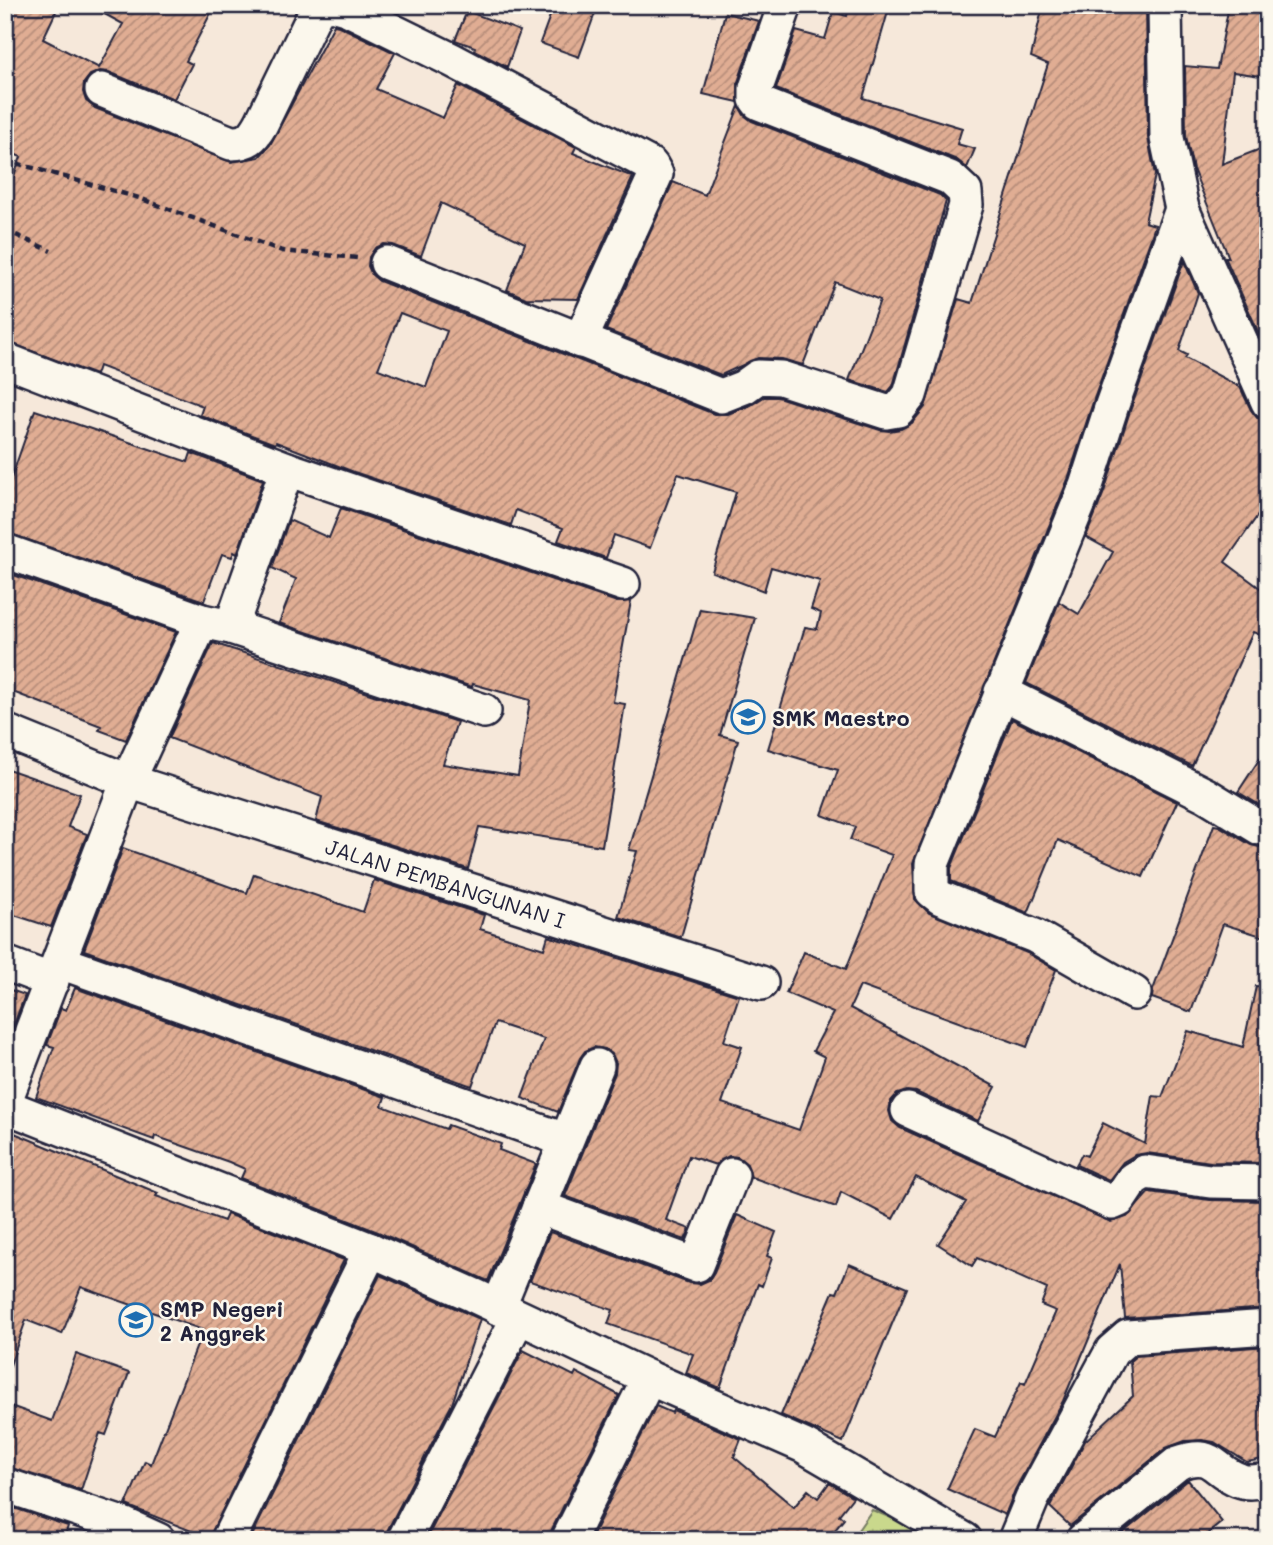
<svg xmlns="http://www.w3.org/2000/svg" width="1273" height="1545" font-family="Mali,sans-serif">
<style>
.grass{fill:url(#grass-tufts);stroke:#767d64;stroke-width:2}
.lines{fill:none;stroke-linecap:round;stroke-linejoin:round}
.stream{stroke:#5c8c9c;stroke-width:10}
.building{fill:url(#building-hatch);stroke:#22223b;stroke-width:2;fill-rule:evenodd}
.minor-casing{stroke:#22223b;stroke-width:38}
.path{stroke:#22223b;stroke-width:4.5;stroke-dasharray:7 5;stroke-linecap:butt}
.minor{stroke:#fbf7ec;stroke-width:33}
.labels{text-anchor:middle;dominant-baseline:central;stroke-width:5;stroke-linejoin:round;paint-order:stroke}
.poi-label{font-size:21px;font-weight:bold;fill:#22223b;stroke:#fbf7ec;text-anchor:start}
.street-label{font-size:21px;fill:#22223b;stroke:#fbf7ec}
</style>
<defs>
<pattern id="grass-tufts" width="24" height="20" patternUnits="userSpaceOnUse" patternTransform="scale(1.75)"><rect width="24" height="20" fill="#c9d88c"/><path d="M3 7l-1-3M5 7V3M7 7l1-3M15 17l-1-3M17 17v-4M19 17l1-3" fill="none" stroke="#acb97a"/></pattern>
<pattern id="building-hatch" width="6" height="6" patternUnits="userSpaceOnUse" patternTransform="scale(1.75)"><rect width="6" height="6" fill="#e0ad93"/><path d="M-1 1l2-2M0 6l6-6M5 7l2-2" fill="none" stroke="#b58c79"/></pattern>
</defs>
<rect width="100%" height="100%" fill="#f6e8da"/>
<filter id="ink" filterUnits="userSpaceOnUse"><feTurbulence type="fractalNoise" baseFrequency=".0143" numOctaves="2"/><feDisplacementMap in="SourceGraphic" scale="14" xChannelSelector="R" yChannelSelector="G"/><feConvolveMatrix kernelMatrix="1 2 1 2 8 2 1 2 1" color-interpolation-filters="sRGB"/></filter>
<g filter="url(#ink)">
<path class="grass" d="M872 1510 920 1530 932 1540H851Z"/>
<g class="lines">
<path class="stream" d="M5 13 9 5"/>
</g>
<path class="building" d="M17 5H59L43 39 99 68 123 24 88 5H215L186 61 192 64 174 99 109 72 100 71 90 75 84 83 83 92 86 101 95 108 231 162 259 157 270 145 334 25 339 26 395 53 376 89 443 118 458 85 576 147 573 153 633 177 578 299 526 298 507 290 525 243 441 203 421 256 393 245 384 244 375 248 369 257 368 266 372 275 379 281 714 414H728L751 405 764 397H778L880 430 889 431 901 429 912 423 925 407 958 299 972 303 1048 64 1031 57 1043 5H1146L1148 138 1155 175 1145 222 1155 225 1151 238 1094 399 1068 479 913 864 915 899 929 913 1027 953 1056 970 1027 1047 860 986 850 1008 996 1087 978 1121 916 1092 907 1091 897 1094 891 1101 889 1111 892 1121 900 1128 1111 1222 1127 1217 1149 1192 1210 1200 1268 1201V1254L1260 1255 1268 1308 1125 1318 1120 1264 1063 1401 1015 1490 1005 1515 947 1489 975 1429 995 1437 1021 1382 1025 1384 1056 1311 1041 1305 1047 1289 977 1258 972 1266 938 1244 966 1202 916 1177 893 1219 841 1192 836 1207 751 1177 747 1164 738 1157 729 1156 721 1160 716 1165 689 1156 666 1220 690 1229 685 1240 565 1196 615 1073 616 1063 612 1054 605 1049 594 1047 585 1051 580 1058 558 1112 522 1098 544 1039 495 1023 472 1086 84 950 123 848 247 893 254 874 363 912 374 880 484 915 480 929 544 949 548 936 739 996 724 1041 742 1047 722 1103 799 1130 825 1057 813 1051 833 1013 786 993 804 952 846 969 892 855 850 840 855 827 822 815 838 770 768 749 805 627 817 629 821 613 811 609 820 581 771 567 764 591 712 572 736 492 678 474 650 548 614 535 606 558 558 541 563 528 516 510 511 525 354 472 276 442 275 444 200 415 203 406 99 366 96 375 5 341V199L21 157 5 150V30ZM400 313 447 331 426 387 378 369Z
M554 5H598L579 57 540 43Z
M850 5H890L863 98 962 128 957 144 975 149 967 168 957 160 776 89 796 31 825 39 833 12 847 16Z
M1229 5H1268V77L1233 72 1222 164 1268 146V354L1225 257 1229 258 1193 169 1186 136 1185 66 1217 69Z
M467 11 520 31 507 67 474 50 475 47 455 40Z
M725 13 759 21 738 82V102L703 94Z
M739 106 744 115 752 121 940 195 946 201 893 386 888 392 849 380 880 300 835 282 803 365 782 359 758 358 721 375 606 330 673 182 705 195Z
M1184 261 1198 293 1179 351 1187 355 1185 358 1240 387 1251 410 1257 418 1268 421V501L1225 562 1268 594V638L1253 632 1192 766 1026 683 1059 602 1079 614 1113 552 1086 537 1104 492 1130 411Z
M35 410 188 462 191 453 263 480 237 554 234 552 232 557 222 554 204 601 5 532V496Z
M341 508 617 602 631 601 613 702 625 704 602 846 479 827 468 869 316 821 322 797 169 738 213 643 457 722 443 764 518 776 530 700 473 684 472 687 279 623 296 579 272 568 289 520 329 538Z
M5 572 176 632 126 740 99 730 101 726 5 689Z
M700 609 755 618 720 735 738 740 681 937 618 917 637 851 629 850Z
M1012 719 1177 802 1143 877 1058 840 1028 913 951 881V868Z
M1268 746V810L1238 792Z
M5 768 80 794 68 827 87 834 51 927 5 912Z
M1214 825 1219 826 1251 845 1259 847 1268 845V938L1223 924 1191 1012 1152 998 1153 990Z
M1256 986 1268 987V1163L1211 1162 1147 1153 1135 1155 1123 1162 1109 1180 1076 1165 1082 1154 1087 1156 1103 1123 1145 1144 1153 1096 1162 1097 1188 1031 1243 1047Z
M5 988 25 995 11 1032 5 1030Z
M75 988 385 1097 382 1106 446 1129 448 1125 501 1144 499 1150 536 1164 488 1281 378 1232 241 1178 245 1169 229 1162 155 1136 154 1140 36 1097 54 1047 47 1045 61 1008 66 1010Z
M12 1132 158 1193 156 1196 224 1221 227 1214 344 1260 209 1538 126 1505 145 1461 151 1464 203 1330 81 1287 62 1334 26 1320 9 1368 5 1367V1149Z
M737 1215 776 1232 767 1256 772 1258 762 1286 758 1284 720 1388 686 1373 693 1354 608 1324 613 1310 530 1281 550 1232 689 1283 700 1284 709 1280 714 1272Z
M849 1264 907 1288 843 1442 781 1415 833 1292 837 1293Z
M380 1275 480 1319 452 1404 387 1531 385 1540H250Z
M1268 1346V1396L1258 1397 1268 1428V1458L1247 1462 1214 1442 1202 1440 1185 1441 1166 1448 1070 1526 1050 1507 1085 1441 1133 1396 1130 1361 1136 1356Z
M523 1350 574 1376 576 1372 619 1395 551 1531 549 1540H426Z
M76 1354 129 1373 106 1435 100 1433 81 1490 5 1466V1404L52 1421Z
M656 1406 672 1413 673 1410 741 1439 734 1457 794 1507 808 1490 818 1498 829 1483 853 1497 839 1515 844 1519 827 1540H590Z
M1188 1480 1222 1522 1200 1540H1114Z
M5 1505 68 1526 64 1540H5Z"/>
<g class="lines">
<defs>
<g id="minor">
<path d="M335 5 346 8 452 60 651 165 656 174 580 341"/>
<path d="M102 90 231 143C248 143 253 138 261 124L315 13 321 6 328 5"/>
<path d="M1182 209 1268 402"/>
<path d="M387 263 721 396 744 387 758 377 781 378 886 412 898 410 910 395 966 205 965 192 950 178 759 103 756 99V88L785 5"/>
<path d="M5 360 287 469 231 627"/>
<path d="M287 469 623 584"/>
<path d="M5 551 202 621 231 627 484 711"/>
<path d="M1001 692 1206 795 1260 828"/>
<path id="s1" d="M5 731 128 781 761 983"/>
<path d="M60 962 565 1140"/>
<path d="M5 963 52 981"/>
<path d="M1134 993 1035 936 941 898 932 891V864L1086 486 1112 405 1182 209 1167 138 1165 5"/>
<path d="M5 1101 128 781 202 621"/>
<path d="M5 1106 371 1250 473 1295 649 1378 804 1446 965 1540"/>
<path d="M908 1110 1112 1203 1119 1200 1133 1179 1145 1172 1210 1181 1268 1182"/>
<path d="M539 1207 696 1265 732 1175"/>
<path d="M498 1308 597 1066"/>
<path d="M5 1485 125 1525 158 1540"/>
<path d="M228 1540 371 1250"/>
<path d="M404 1540 518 1318"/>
<path d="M568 1540 649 1378"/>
<path d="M1015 1540 1032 1499 1112 1351 1128 1337 1268 1327"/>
<path d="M1083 1540 1178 1463C1215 1450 1210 1469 1239 1480 1248 1484 1259 1481 1268 1480"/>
</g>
</defs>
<use href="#minor" class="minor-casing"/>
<path class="path" d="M5 160 139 198 282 251 357 258
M5 230 51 251"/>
<use href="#minor" class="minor"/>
</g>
</g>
<defs>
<symbol id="school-ring" viewBox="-11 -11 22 22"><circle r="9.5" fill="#fbf7ec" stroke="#1f6fb2" stroke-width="1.5"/><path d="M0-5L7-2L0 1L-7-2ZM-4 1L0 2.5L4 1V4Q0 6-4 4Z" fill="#1f6fb2"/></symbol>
</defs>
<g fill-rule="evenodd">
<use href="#school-ring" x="729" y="698" width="38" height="38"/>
<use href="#school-ring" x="117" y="1301" width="38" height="38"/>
</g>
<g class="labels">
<g class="poi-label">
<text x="772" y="717">SMK Maestro</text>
<text x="160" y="1308">SMP Negeri<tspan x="160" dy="24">2 Anggrek</tspan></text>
</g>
<g class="street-label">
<text stroke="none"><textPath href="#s1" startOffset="466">JALAN PEMBANGUNAN I</textPath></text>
</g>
</g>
<rect width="1273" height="1545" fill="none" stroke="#fbf7ec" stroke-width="28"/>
<rect x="14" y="14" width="1245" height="1517" fill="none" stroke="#22223b" stroke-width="2.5" filter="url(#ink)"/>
</svg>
